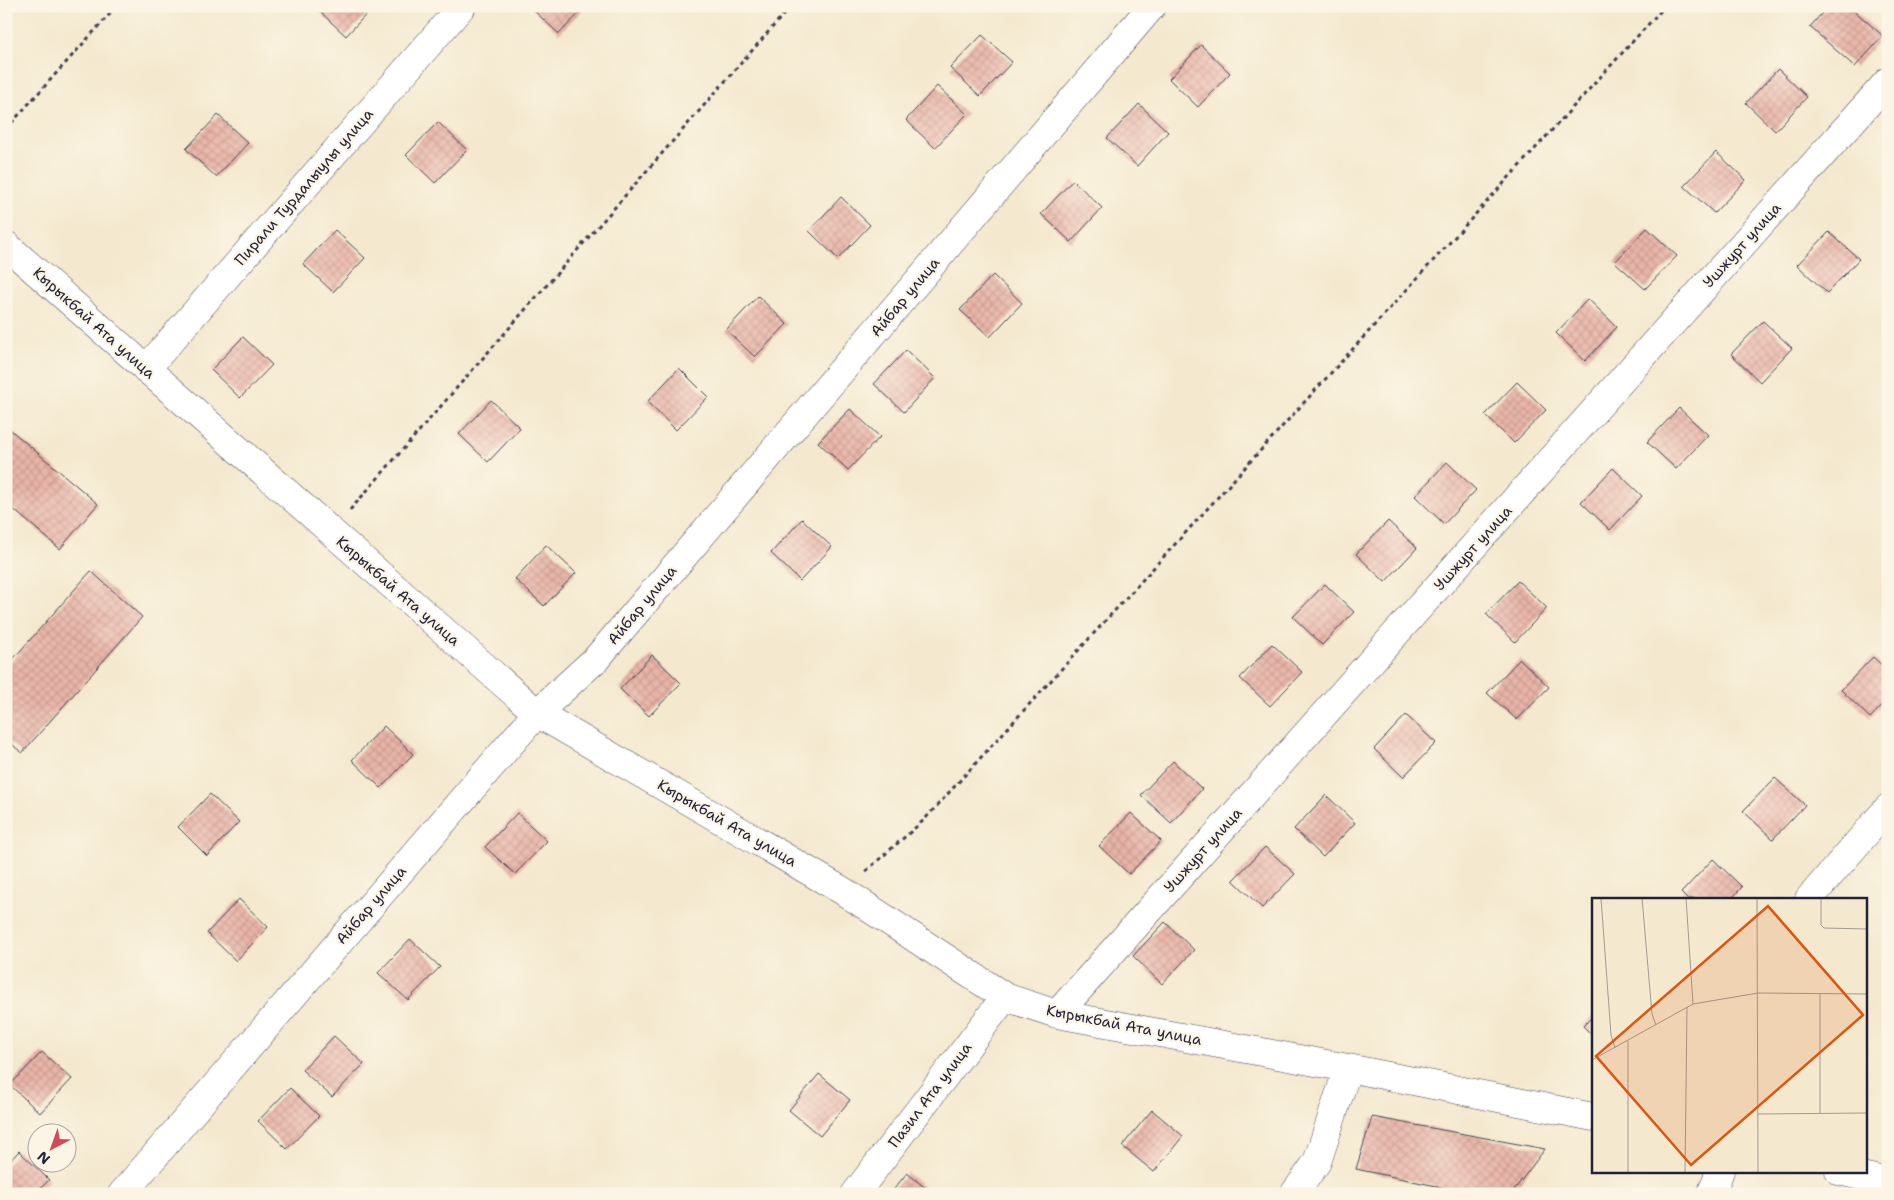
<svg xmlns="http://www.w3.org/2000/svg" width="1894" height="1200" font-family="'Shantell Sans',sans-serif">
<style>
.building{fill:url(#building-cross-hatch)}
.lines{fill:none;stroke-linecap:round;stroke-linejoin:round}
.street-casing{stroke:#424051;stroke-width:29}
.path{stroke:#424051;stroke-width:3;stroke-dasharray:4 4;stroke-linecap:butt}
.street{stroke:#fff;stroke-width:28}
.labels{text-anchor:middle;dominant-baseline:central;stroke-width:4.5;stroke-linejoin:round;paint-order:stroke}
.street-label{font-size:15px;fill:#22223b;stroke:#fcf5e5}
.inset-road{fill:none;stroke:#a09994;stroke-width:1}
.view{fill:#de560e;fill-opacity:0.15;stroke:#de560e;stroke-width:2.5}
.inset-edge{fill:none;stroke:#22223b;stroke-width:2.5}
</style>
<defs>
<pattern id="building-cross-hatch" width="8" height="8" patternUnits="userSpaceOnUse" patternTransform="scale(1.25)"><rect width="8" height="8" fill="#eab5a9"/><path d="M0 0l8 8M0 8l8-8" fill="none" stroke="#c89b92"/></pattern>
</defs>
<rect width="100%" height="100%" fill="#fcf5e5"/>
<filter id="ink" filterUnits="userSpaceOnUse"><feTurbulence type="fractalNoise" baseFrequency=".02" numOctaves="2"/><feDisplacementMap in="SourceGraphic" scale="10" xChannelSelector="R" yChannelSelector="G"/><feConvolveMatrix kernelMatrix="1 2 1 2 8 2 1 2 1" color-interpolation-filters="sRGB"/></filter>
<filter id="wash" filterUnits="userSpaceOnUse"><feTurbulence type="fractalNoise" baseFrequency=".0096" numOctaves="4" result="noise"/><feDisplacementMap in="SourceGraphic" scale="20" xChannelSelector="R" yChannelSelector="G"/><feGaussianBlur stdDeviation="1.12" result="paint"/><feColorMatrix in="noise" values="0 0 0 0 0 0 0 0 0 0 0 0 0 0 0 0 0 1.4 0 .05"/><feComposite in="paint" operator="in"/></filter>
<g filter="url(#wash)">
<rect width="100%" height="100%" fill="#f4e9cf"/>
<g id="blocks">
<path class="building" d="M318 6H374L346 36 316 8Z
M529 6H586L559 34Z
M1828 6H1849L1883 36 1855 67 1810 27Z
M982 35 1012 62 980 96 950 68Z
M1201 45 1230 73 1198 107 1169 79Z
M1778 69 1807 97 1775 131 1746 103Z
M937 86 967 114 935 148 906 120Z
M1139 104 1168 132 1137 166 1107 138Z
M218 115 248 143 216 177 186 149Z
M438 122 467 150 435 183 406 155Z
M1716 152 1746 180 1714 213 1684 186Z
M1073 180 1102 208 1071 242 1041 214Z
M841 197 870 225 838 259 809 231Z
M1647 228 1677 256 1645 289 1615 262Z
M335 230 365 258 333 292 303 264Z
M1829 232 1859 259 1827 293 1797 265Z
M993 275 1022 303 990 337 960 310Z
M758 296 787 324 755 357 726 330Z
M1588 299 1617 327 1585 361 1556 333Z
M1763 321 1792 348 1760 382 1731 354Z
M243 337 272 365 240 398 211 370Z
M906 350 935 378 904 412 874 384Z
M679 368 708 397 676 430 647 402Z
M1517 382 1546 410 1514 443 1485 415Z
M491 400 520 428 488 462 459 434Z
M1679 408 1708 435 1676 469 1647 442Z
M850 409 880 437 848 470 818 442Z
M6 426 98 504 60 549 6 503Z
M1447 462 1476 490 1444 524 1415 496Z
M1613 468 1642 496 1610 530 1581 502Z
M802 519 832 547 800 581 771 553Z
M1388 521 1417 548 1385 582 1356 554Z
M546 545 576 573 544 606 515 579Z
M91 571 142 617 22 753 6 739V667Z
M1518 581 1547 608 1515 642 1486 614Z
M1325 584 1354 612 1322 645 1293 617Z
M1272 644 1302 672 1270 706 1240 678Z
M652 655 681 683 649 716 620 689Z
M1873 657 1888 671V699L1870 718 1841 690Z
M1520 659 1549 687 1517 720 1487 693Z
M1406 715 1436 743 1403 777 1374 749Z
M384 726 413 754 381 788 352 760Z
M1173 761 1202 789 1171 823 1141 795Z
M1775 778 1805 805 1773 839 1743 811Z
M210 794 239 822 207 856 178 827Z
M1326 795 1355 823 1323 857 1294 829Z
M517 813 547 841 515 874 485 847Z
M1131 813 1161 841 1129 874 1099 846Z
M1265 847 1295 874 1262 908 1233 880Z
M1713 859 1742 887 1731 899H1687L1681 893Z
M239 899 268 927 236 961 207 933Z
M1165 922 1194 950 1162 984 1133 956Z
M410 939 440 967 408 1000 378 973Z
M1593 1016V1036L1583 1026Z
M334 1036 364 1064 332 1097 302 1070Z
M42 1052 72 1079 40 1113 10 1085Z
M819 1074 850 1100 820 1136 789 1110Z
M290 1088 319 1116 287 1149 258 1121Z
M1152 1110 1183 1136 1154 1172 1122 1146Z
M1372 1117 1545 1149 1511 1194H1453L1455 1190 1356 1169Z
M19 1151 49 1180 35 1194H6V1165Z
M907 1173 933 1194H890Z"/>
</g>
</g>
<g filter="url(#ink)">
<use href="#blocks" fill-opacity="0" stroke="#424051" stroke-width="1"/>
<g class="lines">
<defs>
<path id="street" d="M6 245 537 713 843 891 1005 997 1057 1014 1348 1068 1593 1117
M146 369 462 6
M1809 899 1888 808
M1057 1014 1888 81
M1839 1171 1888 1182
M122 1194 537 713 597 658 1152 6
M855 1194 1005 997
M1294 1194 1317 1162 1348 1068
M1711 1194 1720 1171"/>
</defs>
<use href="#street" class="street-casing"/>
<path class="path" d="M6 129 117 6
M350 510 791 6
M866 871 924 820 1665 6"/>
<use href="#street" class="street"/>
</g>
</g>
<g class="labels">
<g class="street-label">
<text transform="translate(304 187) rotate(-49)">Пирали Турдалыулы улица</text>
<text transform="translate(1742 245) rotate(-48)">Ушжурт улица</text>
<text transform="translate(905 297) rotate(-50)">Айбар улица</text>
<text transform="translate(94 323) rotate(42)">Кырыкбай Ата улица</text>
<text transform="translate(1473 548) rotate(-48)">Ушжурт улица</text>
<text transform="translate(398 591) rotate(41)">Кырыкбай Ата улица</text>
<text transform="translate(642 605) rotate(-50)">Айбар улица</text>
<text transform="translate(727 823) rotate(30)">Кырыкбай Ата улица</text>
<text transform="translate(1203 850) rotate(-48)">Ушжурт улица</text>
<text transform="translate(371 905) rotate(-49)">Айбар улица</text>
<text transform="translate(1124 1025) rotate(11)">Кырыкбай Ата улица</text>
<text transform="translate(930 1095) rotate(-53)">Пазил Ата улица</text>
</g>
</g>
<g transform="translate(1592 898)">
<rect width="275" height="275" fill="#f4e9cf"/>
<path class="inset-road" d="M9 0 19 137 23 150M50 0 60 116 64 127M94 0 101 106M165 0 166 275M229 0V27L232 30 275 31M36 143V275M0 162 101 106 166 95 275 96M228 215V95M166 216 275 215M93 275 95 109"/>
<path class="view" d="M176 8 271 117 99 267 4 158Z"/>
<rect width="275" height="275" class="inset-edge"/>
</g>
<rect width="1894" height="1200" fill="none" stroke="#fcf5e5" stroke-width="25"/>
<g transform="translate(52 1148) rotate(221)"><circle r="24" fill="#fcf5e5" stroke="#a5a1a1"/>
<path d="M0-4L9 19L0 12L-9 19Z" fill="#d1495b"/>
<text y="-8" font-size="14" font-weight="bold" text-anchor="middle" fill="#22223b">N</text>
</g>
</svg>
